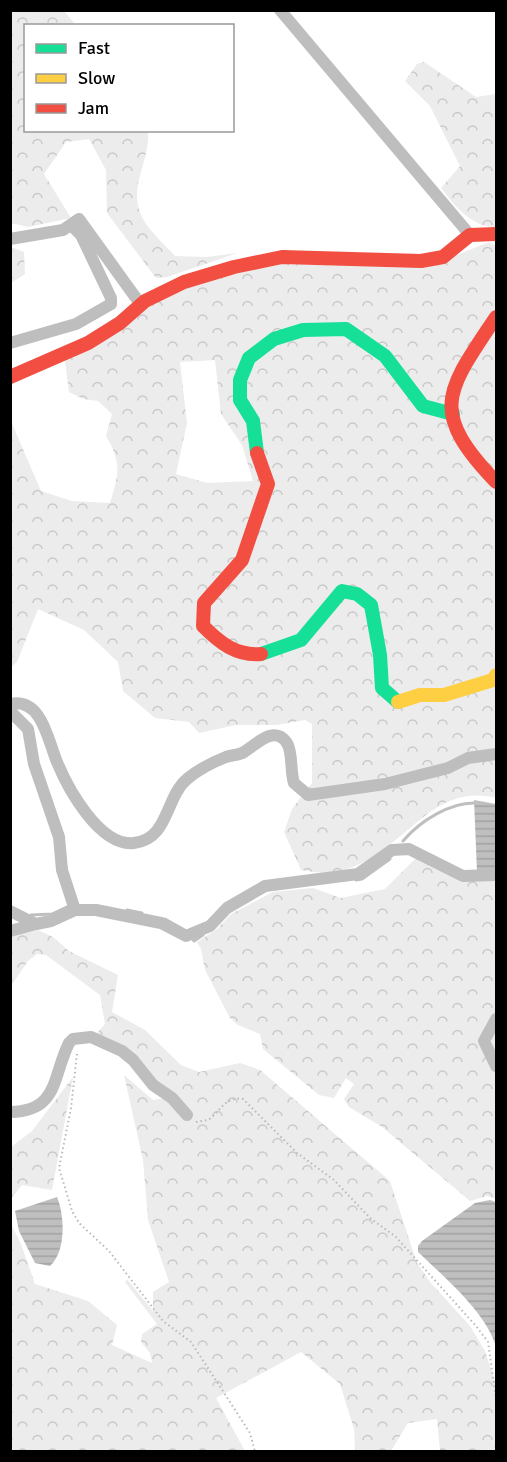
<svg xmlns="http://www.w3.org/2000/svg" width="507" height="1462" font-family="Signika,sans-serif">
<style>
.forest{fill:url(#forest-crowns);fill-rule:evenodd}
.water{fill:url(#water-rules)}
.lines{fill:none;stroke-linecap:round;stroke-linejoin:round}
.stream{stroke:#bfbfbf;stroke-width:3}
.path{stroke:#b9b9b9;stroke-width:2;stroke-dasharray:1.5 3;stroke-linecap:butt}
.street{stroke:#bebebe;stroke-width:12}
.fast{stroke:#16e098;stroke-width:14}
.slow{stroke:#ffcf43;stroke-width:14}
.jam{stroke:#f24e42;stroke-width:14}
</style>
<defs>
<pattern id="forest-crowns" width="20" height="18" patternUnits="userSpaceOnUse" patternTransform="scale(1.5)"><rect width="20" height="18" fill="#ececec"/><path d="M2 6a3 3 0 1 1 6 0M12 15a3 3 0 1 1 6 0" fill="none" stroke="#c9c9c9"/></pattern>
<pattern id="water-rules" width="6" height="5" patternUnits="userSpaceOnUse" patternTransform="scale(1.5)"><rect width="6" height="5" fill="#bfbfbf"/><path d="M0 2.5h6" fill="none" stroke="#a2a2a2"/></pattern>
</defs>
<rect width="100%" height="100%" fill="#fff"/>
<path class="forest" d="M10 11H64L76 25 26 26V130L148 131C149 145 145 158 141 172 128 214 148 227 175 256L207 257 238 253 167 277 156 278 107 213 106 170 89 139 66 142 44 174 71 218 28 227 11 223Z
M424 62 476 97 496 94V227C472 228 454 205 441 188L460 166 430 106 405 81 417 64Z
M489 242 496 246V798C415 778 394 890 301 870L284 832 292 809 312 783V724L305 720 277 725H236L199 733 189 722 155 718 123 691 118 662 84 630 38 609 17 662 11 667 10 419 41 491 72 501 110 503C119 474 122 463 106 436L112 414 98 401 83 399 69 392 65 361 145 307 192 286 279 262 427 267ZM215 360 221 414 242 445 253 481 207 483 176 474 187 423 180 362Z
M11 247 24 252 25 274 11 283Z
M416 858 462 879 496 878V1199L487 1196 470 1201 382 1127 349 1107 344 1099 354 1084 346 1078 334 1098 319 1095 263 1049 260 1034 238 1025 230 1018 205 970 201 949 197 942 217 929 231 914 273 892 313 888 341 898 385 889Z
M38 930 53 937 69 951 118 975 112 1012 145 1030 181 1065 199 1072 240 1063 260 1070 390 1181 417 1263 431 1283 470 1326 485 1351 496 1384V1451H440L437 1419 408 1423 391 1451H355L354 1429 340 1384 301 1352 216 1398 245 1451H11L10 1222 21 1244 35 1284 88 1301 117 1325 112 1345 152 1363 150 1353 141 1342 142 1334 157 1324 125 1282 127 1279 153 1311V1292L169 1282 148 1220 143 1160 124 1075 153 1100 166 1098C144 1063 134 1053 97 1033L105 1024 100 995 46 955 37 954 28 961 11 986V936Z
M73 1077 52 1190 22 1185 11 1199V1147L32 1131Z"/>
<path class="water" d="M474 800 496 804V870L477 872Z
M57 1197C65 1216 66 1252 50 1266L35 1263 19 1231 15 1211Z
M490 1200 496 1202V1347C487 1313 443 1276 418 1252V1246L422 1241 475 1203Z"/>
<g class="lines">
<path class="stream" d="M403 841C420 821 450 802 476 803
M356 880 362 879 390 859
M127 910 142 913
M31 915 52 914 71 905
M165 919 188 932
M192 937 194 941 203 935"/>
<path class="path" d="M77 1054 71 1108 59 1168 72 1211 79 1223 109 1251 163 1321 191 1342 250 1433 255 1452
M196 1122 208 1120C221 1111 225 1096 243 1099L297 1153 334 1180 371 1219 395 1236 476 1326 488 1342 496 1399
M495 1452 496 1444"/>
<path class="street" d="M280 10 470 235
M10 239 63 230 79 219 141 305
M10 343 76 324 111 304V298L81 235 71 225
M10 704C42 697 48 741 57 762 68 789 100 847 134 843 169 839 165 798 187 779 198 770 213 762 226 757 232 755 239 755 244 752 256 745 274 724 287 743 293 753 290 771 294 783L308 795 385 784 448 768 468 758 496 754
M10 711 28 729 34 764 59 837 62 870 75 910
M10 911 36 924 51 921 75 910H96L161 923 186 936 210 926 227 908 265 886 358 874 392 850 409 849 463 876 496 875
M10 931 36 924
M496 1019 484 1041 496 1066
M10 1112C59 1111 52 1077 69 1043L73 1039 91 1037 122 1051 133 1060 153 1085 172 1098 187 1115"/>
<path class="fast" d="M257 453 253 421 240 400V380L249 358 274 339 303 330 346 329 385 356 423 406 453 414
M261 654 301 640 342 591 357 594 371 605 380 655 382 688 398 702"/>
<path class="slow" d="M398 702 420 695H444L493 680 496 675"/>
<path class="jam" d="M496 317C447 391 427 410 496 482
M10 377 88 343 120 323 145 301 184 282 234 267 282 257 421 261 443 257 470 235 496 234
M257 453 268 484 242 560 204 603 203 626C220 643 236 656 261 654"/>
</g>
<rect width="507" height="1462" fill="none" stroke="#000000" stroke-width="24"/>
<rect x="24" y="24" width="210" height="108" fill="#ffffff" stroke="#999999" stroke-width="1.5"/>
<rect x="36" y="44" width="30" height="9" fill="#16e098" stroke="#999999" stroke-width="1.5"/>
<text x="78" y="54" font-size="18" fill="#000000">Fast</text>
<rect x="36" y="74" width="30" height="9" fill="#ffcf43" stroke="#999999" stroke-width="1.5"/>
<text x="78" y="84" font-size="18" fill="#000000">Slow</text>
<rect x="36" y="104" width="30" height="9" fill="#f24e42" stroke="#999999" stroke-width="1.5"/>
<text x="78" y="114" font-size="18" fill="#000000">Jam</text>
</svg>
